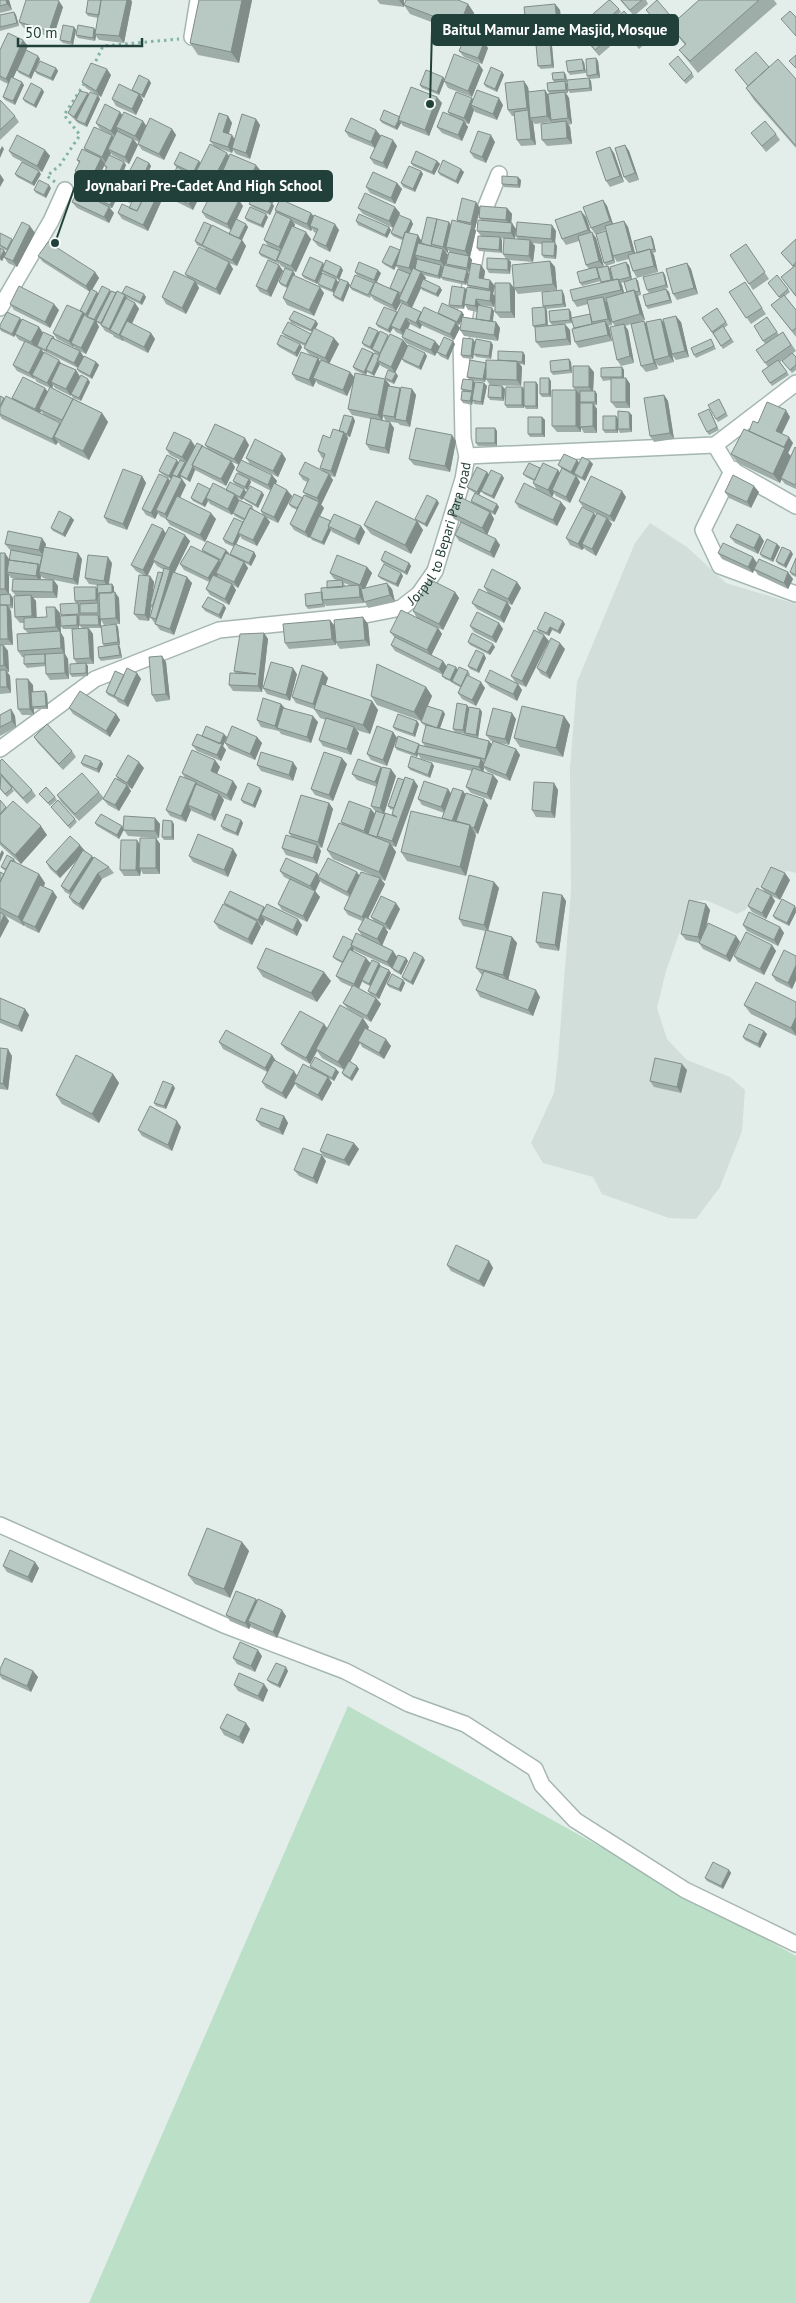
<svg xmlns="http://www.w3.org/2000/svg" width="796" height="2303" font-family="'PT Sans',sans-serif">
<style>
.built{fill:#d1ded9}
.green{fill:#bcdfc8}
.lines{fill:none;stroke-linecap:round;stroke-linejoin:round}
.minor-casing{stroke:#a5b6b2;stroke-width:18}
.path{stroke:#83b2a6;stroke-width:3;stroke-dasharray:2.5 4;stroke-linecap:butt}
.minor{stroke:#fff;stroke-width:15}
.wall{fill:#9eada8;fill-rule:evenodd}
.shaded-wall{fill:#818d88}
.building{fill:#b8c9c3;stroke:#818d88}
.labels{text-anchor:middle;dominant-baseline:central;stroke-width:4;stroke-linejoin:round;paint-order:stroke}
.street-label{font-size:14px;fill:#22403a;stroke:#f4faf7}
.leader{fill:none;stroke:#22403a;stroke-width:2}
.callout-dot{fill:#22403a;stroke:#f4faf7;stroke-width:2}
.callout{fill:#22403a;stroke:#22403a;stroke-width:2}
.callout-label{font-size:15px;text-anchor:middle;font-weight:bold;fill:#fff}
</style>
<rect width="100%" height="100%" fill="#e3eeea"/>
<path class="built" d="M650 523 687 547 726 583 796 604V873L788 871 767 874 751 902 745 910 737 914 706 900 696 901 689 906 666 971 657 1008 667 1039 687 1060 730 1077 745 1090 742 1131 720 1187 696 1219 669 1218 602 1194 593 1177 543 1163 531 1143 554 1093 558 1058 571 890 570 768 577 682 635 543Z"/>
<path class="green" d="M348 1706 796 1956V2303H89Z"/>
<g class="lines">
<defs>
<g id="minor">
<path d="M192 37 198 0"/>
<path d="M0 308 51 221 65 190"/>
<path d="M715 445 729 468 796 506"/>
<path d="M467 456 463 439 461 338 482 216 499 174"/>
<path d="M733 469 703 530 720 566 796 594"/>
<path id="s1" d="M0 749 95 679 219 630 365 615 401 608 419 594 435 571 463 479 467 456 715 445 796 383"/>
<path d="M0 1525 224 1625 345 1671 409 1704 465 1724 535 1769 542 1785 575 1820 685 1890 796 1944"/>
</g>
</defs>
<use href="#minor" class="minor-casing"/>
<path class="path" d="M93 67 103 46 179 39
M55 182 47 176 60 165 80 135 64 115 86 81"/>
<use href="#minor" class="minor"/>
</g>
<path class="wall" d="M0 0H9L12 10 0 13Z
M88 0H131L132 2 124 43 99 40 96 36 95 41 78 38 76 35 96 29 98 18 88 16 86 13Z
M199 0H252L239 63 198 55 190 43Z
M377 0H404V7L380 4Z
M620 0H646L648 4 634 16Z
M699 0H774L777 4 698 73 688 61 679 50 685 45 676 34 670 40 659 28 678 19Z
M468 4 474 13 466 35 410 14 404 5Z
M555 4 560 10 562 29 530 32 526 26Z
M63 7 53 38 24 28 19 22Z
M619 9 621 12 603 28 595 18Z
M646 10 669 14 671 17 660 26Z
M14 12 16 15 19 26 0 31V15Z
M632 20 634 23 618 37 608 25Z
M485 21 487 25 481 41 488 48 482 64 464 57 459 51 469 36 468 33Z
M654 26 658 32 639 49 625 31Z
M74 27 76 30 73 45 63 43 60 40Z
M576 27 610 37 614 43 599 56 580 33Z
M28 46 13 78 24 85 15 105 5 100 3 97 8 84 0 80V50Z
M552 46 554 68 541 69 538 66Z
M596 58 598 61 600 78 590 79 587 76Z
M40 59 31 79 19 73 17 70Z
M584 62 586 73 570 75 568 72Z
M669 64 692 73 694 77 686 84Z
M769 67 796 79V148L754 100 746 88 748 86 735 70Z
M56 68 58 71 53 81 37 74 35 71Z
M483 70 472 97 448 88 444 81 439 95 422 88 420 85 443 77 445 80Z
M502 72 504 75 497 92 486 87 484 84Z
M564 72 566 75 567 82H566L567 84 568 93H566L569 98 572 124 568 125 570 127 572 144 547 146 542 140 553 123 551 120 552 122 535 124 533 122 536 145 521 146 517 140 514 116H512L508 110 528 87 529 92 545 90 548 95 550 94 548 91 554 82 553 80Z
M111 75 101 97 86 88 82 82Z
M589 78 591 81 592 91 570 93 568 90Z
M149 80 151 83 144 98 141 97 143 100 136 115 116 106 112 99 132 90Z
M42 89 44 92 36 108 25 102 23 99Z
M89 94 100 99 87 127 78 123 68 113Z
M472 98 473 100 503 105 497 120 475 112 474 110 469 124 465 123 468 127 462 141 442 133 437 127 450 115 448 112Z
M0 100 15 116 19 122 0 140Z
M442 103 429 136 403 126 401 123 397 130 382 123 380 120 400 117Z
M120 112 122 115 143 121 146 126 172 129 176 135 164 160 142 150 138 144 139 142 134 140 138 145 129 164 112 155 111 153 110 155 124 162 126 165 123 173 140 183 135 192 132 190 134 193 130 203 115 196 113 193 120 184 117 181 118 179 107 174 105 171 106 168 104 166 96 185 80 178 75 171 79 163 77 160 85 151 84 148 112 135 114 137V136L100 129 96 123Z
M228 116 232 123 229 134 234 139 256 119 260 125 250 159 236 154 233 150 232 153 218 148 229 156 261 171 248 199 222 188 219 183 217 189 202 181 205 185 193 210 169 198 166 194 164 199 148 191 157 196 161 202 148 231 122 219 118 213 129 208 147 191 145 188 166 186 167 188 198 178 196 175 195 176 176 167 174 164 199 161 201 163 214 146 210 141Z
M376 130 380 136 397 146 387 169 374 164 370 158 375 148 349 137 345 131Z
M751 133 776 134 780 140 766 152Z
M495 142 486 163 474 158 470 152Z
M625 145 629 151 639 180 629 183 624 177Z
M45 150 50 156 42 172 13 157 9 151Z
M614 153 624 182 610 187 606 181Z
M437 161 440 164 434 175 413 166 411 163Z
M149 163 151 166 144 182 131 175 129 172Z
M421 171 423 174 415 192 403 187 401 183Z
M438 172H464L458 184 440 175Z
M15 174H41L34 186 17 177Z
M115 180 117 183 112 193 100 187 98 184Z
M521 180 520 188 504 187 502 184Z
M397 183 402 189 395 204 370 193 366 187Z
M51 188 46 198 36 193 34 190Z
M275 191 277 194 273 203H272L274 206 270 215 252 207 249 204 254 195 252 192Z
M85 193 114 196 116 200 112 208H110L114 213 109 223 77 208 72 202 86 195Z
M603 200 607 206 613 224 624 221 628 227 635 253H637L651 236 653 239 656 252 653 253 654 255 658 272 637 278 633 271 629 259 617 262 614 257 615 263 606 266 604 263 596 234H595L591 228ZM606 230 607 233H598Z
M476 202 480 208H507L512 214 511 223 516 229 515 239H518L516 236 556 231 555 243 557 246 556 259 544 258 542 255V244L532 243 535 246 533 262 509 260 511 262 510 274 489 273 487 269 506 259 503 254 504 239 501 238 502 240V253L479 251 477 248 481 236 477 231 481 220 479 218 480 210 475 229 476 231 470 257 472 260 469 272 467 271 469 274 466 285 443 280 441 277 440 279 423 275 426 278 425 280 442 290 438 297 422 290 421 288 412 308 421 313 438 314 451 307 449 305 469 287 467 285 481 265 485 271 484 279 495 286 493 294 495 296 510 283 515 289V318H500L495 312V299L494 307 480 305 492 308 494 311 493 322H496L500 328 498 341 464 336 460 330 461 321 459 325 457 324 460 328 454 340 423 326 422 325 420 329 410 324 408 329 435 341V356L406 343 402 337V335L396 332 393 328 390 333 378 327 376 324 397 312V313L402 304 401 302 396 311 374 300 371 296 370 298 352 290 350 287 374 284 375 283 357 275 355 272 381 273 377 282 390 289 399 269 396 266 394 270 385 265 382 262 400 250 402 240 393 236 391 233 411 220 413 224 409 233 421 240 449 222 451 225 458 222 457 220ZM448 250 450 252 446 264 448 266 445 265 448 255 446 252 448 253ZM465 305 468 310 477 312 476 319 463 317 464 315 462 312 453 308 464 309Z
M243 206 237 219 248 227 242 240 246 246 237 266 229 263 233 269 220 295 197 284 199 288 186 314 166 304 162 297 188 278 185 274 206 251 204 248 197 245 195 241 229 234 231 230 206 218 202 212Z
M358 208 400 213 393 228 363 214Z
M275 210 314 216 339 230 330 252 318 246 313 240 316 233 314 232 312 229 311 231 294 223 295 225 294 227 311 239 296 272 293 271 295 274 294 276 324 293 314 316 287 305 283 298 287 288 281 285 279 282 285 268 281 266 279 263V264L261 256 259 253 268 246 264 240 276 213Z
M268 217 263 228 247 221 245 218Z
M586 217 591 233 596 238 604 267 608 266 610 269 613 280 629 265 632 279 638 281 641 295 638 296 645 320 633 324 644 321 646 324 661 319 665 324 681 322 689 357 676 360 672 355 674 362 659 366 656 363 658 369 646 372 641 366 631 324 625 326 628 330 634 363 621 366 617 360 615 326 612 322 606 300H605L607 303 612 325 608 326 609 327 612 341 579 348 575 342 574 328 590 314 588 304 577 307 573 301 601 282V281L582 286 580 283 589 269 586 265 579 241 566 245 562 239ZM624 282 627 292 624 293 622 285 621 283Z
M356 221 389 227 391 230 387 238 358 225Z
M0 233 13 240 35 233 17 267 8 263 4 257 2 261 0 260V248L6 253 7 251 0 247Z
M796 239V297L781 277 793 267 781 253Z
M746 244 769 279 753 290 730 255Z
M38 256 95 272 99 278 92 290 98 294 111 291 123 294 146 297 142 305 126 297 128 299 135 303 139 309 132 324 151 333 155 339 148 353 124 341V340L123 341 114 337 113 335 105 331 101 325 97 322V323L99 327 86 354 75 349 74 346 73 347 57 339 53 333 80 311 90 292 43 262Z
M550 261 555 267 557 290 518 294 514 288Z
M323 263 324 265 343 270 339 280 324 273 322 271 317 284 304 278 302 275Z
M687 263 691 269 698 294 677 300 673 294Z
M279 265 283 271 271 297 260 292 256 286Z
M663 272 665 275 668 288 649 293 647 290Z
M336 279 338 282H348L350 285 343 302 335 298 333 295 334 293 320 287 318 284Z
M745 282 766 314 751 324 729 292Z
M768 283 788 289 790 292 785 296 796 310V337L771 305 780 298Z
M666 289 669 292 672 303 648 309 646 306Z
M564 294 566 307 546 309 548 326 570 330 571 345 541 348 536 342 535 328 533 326 543 307V306Z
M10 304 59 310 50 328 14 310Z
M717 308 728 325 724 328 734 342 723 349 702 318Z
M569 309 571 312 572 323 552 325 550 322Z
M767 317 779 335 765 344 754 326Z
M289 319 316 321 318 324 315 329 339 344 329 364 309 354 304 348 305 346 285 336 282 333 311 334 312 332 291 323Z
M21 320 39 327 43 333 54 337 55 339 80 351 83 356 96 362 99 365 92 379 79 372 77 369 78 368 42 350 44 353 61 363 76 370 80 376 90 382 81 401 73 398 71 394V396L55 388 53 385 52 388 102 413 108 422 89 460 61 446 58 442 56 445 2 419 0 416V396L5 399 14 401 12 398 45 388 48 392 50 388 37 382 34 378V379L17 371 13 365 24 342 19 340 15 335 14 337 1 331 0 329V325ZM41 411 44 415 61 423 60 424 40 413Z
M783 332 796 351 793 353 796 357V370L792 373 782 361 789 355 780 362 789 375 772 386 762 371 768 367 756 350Z
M379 333 403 340 408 346 395 373 398 376 394 384 387 381 385 378 393 372 381 366 380 364 374 376 367 372 366 375 385 379 389 386 400 388 401 390 412 389 416 395 410 427 400 425 398 423 386 421 383 416 382 421 394 428 389 454 370 450 366 444 371 419 352 415 348 409 354 381 347 396 318 384 316 381 313 387 296 380 292 374 318 358 320 362 350 372 354 378 365 375 355 370 353 367 373 354 380 355 374 352 372 350 364 346 362 343Z
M475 342H491L493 345 491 359 476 357 474 354 473 359 463 358 461 355Z
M713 343 716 349 696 358 694 355Z
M277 344H300L302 347 297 357 279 347Z
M455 344 448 360 440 356 437 352Z
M525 355V365L520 364 522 367 521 386 490 385 486 379 485 382 474 381 475 383H484L487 386 483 405 474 404 473 401 472 405 463 403 461 400 463 391 461 389 469 379 467 377 486 363Z
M427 356 421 370 404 362 402 359Z
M569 359 571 362 572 373 553 375 551 372Z
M622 367 624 370V378H626L630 384V408H616L611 402V380L603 381 601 377Z
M594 372 593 391H595L597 394V405H594L597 409V433H584L581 428V432H557L552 426 575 390 573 387Z
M551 381V397H542L540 394Z
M536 382 538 385V409H526L524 406V404V408H507L505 405 522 387 524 389Z
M502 386 505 389 504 401 490 400 488 397Z
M664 395 668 401 674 439 654 442 650 436Z
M719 399 728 416 718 422 716 419Z
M711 412 719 430 709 435 707 432Z
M632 415V432L620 433 618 429Z
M616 416 618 419V433H605L603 430Z
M353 417 355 421 350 437 346 436 348 438 335 477 330 476 333 480 321 505V504L324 508 320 516 331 521 361 526 365 532 359 545 332 532 331 530 324 545 312 540 310 537 309 538 294 530 290 524 297 510 291 507 289 504 303 498 306 495 303 492 307 482 303 480 299 474 322 470 320 468 324 458H322L318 451 330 438Z
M542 417 545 420V437H530L528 434Z
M790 417 782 434 793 443 788 453 791 456 796 448V489L785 484 781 479 780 483 738 463 731 454 749 431 758 423Z
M497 431V446H478L476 443Z
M456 441 450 472 414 465 409 459Z
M205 445H249L239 465 232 462 235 467 226 486 197 471 195 470 190 482 183 478 181 477 180 478 182 479 186 485 180 498 216 519 205 542 170 525 166 519 160 516 158 513 155 519 146 515 142 509 168 478 170 481 171 479 162 474 159 471 179 462 180 460 170 455 166 449 195 446 204 447 208 449Z
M246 458 286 459 278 477 250 464Z
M577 460 579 463 590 461 593 464 585 481 577 477 580 482 570 503 556 496 554 493 552 497 537 490 533 483 534 481 526 477 523 474 540 468 558 470 560 473 562 469 558 465Z
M236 470 272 475 277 481 276 484 292 496 278 523 267 518 270 522 257 546 242 539 240 536 236 544 254 552 256 556 251 566 245 563 248 568 238 588 233 585 236 590 229 605 210 595 206 589 209 582 184 570 180 564 203 551 229 553 228 554 232 556 230 554 234 547 225 543 223 539 243 522 244 521 235 516 233 513 232 515 210 504 208 501 205 507 193 501 191 498 210 489 226 490 244 489 246 492 242 500 238 498 239 500 252 506 254 510 263 515 261 511 271 491 250 480 251 482 247 490 235 484 233 481 240 475Z
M487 472 489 475 479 495 499 507 495 515 491 513 494 519 487 535 454 519 450 512 472 503 471 501 475 493 470 490 467 487Z
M142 476 146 483 127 530 108 523 104 517Z
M504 478 494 499 484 494 481 491Z
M262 492 264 495 258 508 246 501 243 498Z
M725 492H759L751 508 729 498Z
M626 497 614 522 609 520 612 524 596 556 586 550 584 548 582 550 570 545 566 538 596 516 597 514 583 507 579 501Z
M515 502 566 508 557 526 519 508Z
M439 503 427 527 418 522 423 530 411 554 371 534 364 525 417 521 415 519Z
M71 517 74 520 65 537 53 531 51 528Z
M166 533 190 541 174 572 192 583 174 635 160 630 150 617 149 621 139 620 134 614 145 576 136 571 131 565ZM154 562 157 566 164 570 163 573 153 592 154 582 150 576H147ZM151 607 152 608 150 617Z
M455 535 500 545 494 558 459 541Z
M730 537 764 541 758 554 735 543Z
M5 544H46L45 547 82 559 78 585 54 580 58 586 57 598H33L36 601V618L47 617 60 613 61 633 64 638 65 654 68 659 69 679 50 680 46 674V666L27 668 24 664V657H22L18 651 28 633 24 629V623H20L15 617 16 596 12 591 16 579 11 578 9 575V595L10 594 13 598V608L9 609 11 611 13 645H4L8 651 9 672H7L10 676 11 693 0 694V553L10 560 11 551 10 550ZM41 576 43 578 50 580 41 579Z
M777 544 780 547 773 562 762 557 760 554Z
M718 553 757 563 793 579 788 589 758 575 754 569 753 573 722 559Z
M793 554 786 568 778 564 776 561Z
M796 558V577L792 575 790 572Z
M381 560 409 563 411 566 407 575 383 563Z
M112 563 109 584H112L114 587V592L119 598 120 624H116L118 627 120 645H119L120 647 122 658 101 661 99 658 104 646 103 644 114 624 104 625 101 620V628H89L93 634 94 664H86L88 666V676L72 677 70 674 77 664 74 659 72 629H63L61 626 62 616 61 615 76 603 75 601 97 589V585L89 584 85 578ZM78 617H79V625L82 628H79Z
M367 567 372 573 365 588 392 589 395 602 368 608 364 600V603L326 606 325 604V607L308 609 306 606 327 588 339 581 334 579 330 573ZM344 583 352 586H345Z
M401 573 403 576 398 587 381 579 378 576Z
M517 582 521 588 512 605 507 603 511 608 504 623 477 609 472 603 488 593 484 587Z
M455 592 459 598 443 630 417 618 413 611Z
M224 605 226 608 221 619 205 611 202 607Z
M330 620 334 626 368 624 370 646 340 649 336 643V645L289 649 285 643Z
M499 623 503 629 496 643 474 632 470 626Z
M565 624 560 634 552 630 549 636 539 632 537 629Z
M438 628 442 634 431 655 443 661 447 667H456L458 670 468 671 470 674 469 676 485 688 476 706 462 699 458 693 460 687 454 684 452 682 445 679 442 676 443 675 395 651 391 645 395 638 390 632Z
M264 633 268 639 262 692 233 691 229 685 236 674 234 671Z
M549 641 526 687 516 683 511 676Z
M468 642 495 647 490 655 470 645Z
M565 649 550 679 541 674 537 668Z
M486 658 479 673 470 669 468 666Z
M166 662 170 700 156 702 152 695Z
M323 672 328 678 325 685 372 701 378 710 370 734 356 730 359 733 351 755 323 746 319 740 326 720 320 718 314 709 296 703 292 697Z
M137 673 141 679 128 707 118 702 116 699 108 695 106 692 124 675Z
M297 674 290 701 267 694 263 688Z
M485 681 518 684 522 690 517 701 490 687Z
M33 685V692L45 691 47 694 48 709H34V715H22L18 709Z
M426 687 432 696 428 706 443 711 445 714 440 728 466 735 465 733 467 722 465 734 455 732 453 729 467 705 469 708 480 709 482 712 478 738 489 741 492 745 493 741H491L486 735 516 719 509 745 499 743 516 749 520 755 510 781 488 772 484 768 483 772 493 775 498 781 491 800 471 793 466 787 472 771 421 759 418 754 417 757 397 750 395 747 419 744 420 745 425 746 422 742 426 726 424 725 421 722 425 713 421 721 377 705 371 696Z
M281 704 285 708 318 722 311 743 281 734 279 731 261 727 257 720Z
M69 708 116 714 120 720 110 737 73 714Z
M11 709 15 716 16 727 0 736V715Z
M564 716 570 725 563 757 520 747 514 738Z
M417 721 419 724 415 737 395 730 393 727Z
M393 732 397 738 387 766 371 760 367 754Z
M202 736 227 737 223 746 226 750 221 761 197 751 192 745Z
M34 737 72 751 76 757 63 770 38 743Z
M257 737 262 743 255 760 229 749 225 743Z
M215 760 220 767 217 774 233 781 237 787 231 801 221 797 224 800 215 821 192 811 191 810 186 822 170 816 166 810 185 778 182 773Z
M0 761 32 790 36 796 27 804 0 775Z
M101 761 103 764 99 773 83 766 81 763Z
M432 763 434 766 430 778 410 770 408 767Z
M347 764 333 801 315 795 311 789Z
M257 765 297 768 293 781 261 771Z
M144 768 132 789 128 787 131 791 119 811 108 805 103 799 119 781 116 776Z
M382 769 396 776 384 814 393 815 392 814 393 810 390 809 388 806 418 786 396 847 392 846 396 852 385 881 381 879 385 884 368 918 374 921 371 917 400 909 390 930 385 928 388 932 382 945 393 951 397 957 406 958 408 961 401 975 394 971 392 968 355 951 354 949 353 951 366 958 370 963H379L380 966 391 973 379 999 370 994 368 991 370 986 364 983 362 981 359 989 376 998 381 1004 371 1022 348 1009 343 1003 352 987 341 982 336 976 342 963 336 960 333 957 353 941 362 936 358 930 362 921 348 915 344 909 349 897 322 883 320 881 315 891 320 897 307 922 282 910 278 904 290 880 284 877 280 871 317 873 319 876 372 875 333 859 327 850 342 824 341 822 375 814V811L371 806 377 787 357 780 352 774Z
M0 776 14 791 7 797 0 789Z
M554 783 558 790 555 818 536 817 532 810Z
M448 789 451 794 463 791 466 795 488 805 478 834 475 833 476 835 466 876 407 861 401 852 443 819 444 813 422 805 418 799Z
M262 791 255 808 243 803 241 800Z
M99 792 104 798 79 821 61 802 57 795Z
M39 794 55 797 57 800 50 806Z
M0 800 6 807 47 835 21 864 0 845Z
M329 803 333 809 322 848 319 847 321 851 317 864 286 855 282 848 291 836 289 833Z
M51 807 75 819 77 822 70 829Z
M155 818 160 824 159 838 128 836 124 830 119 839 97 826 95 823 122 826 123 827Z
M241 820 243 823 238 836 223 830 221 826Z
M174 824V840H164L162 837Z
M156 838 160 844V874H143L141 870 140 876H124L120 870 139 844Z
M84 851 92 856 93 858 109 867 114 873 102 879 83 910 73 903 69 897 70 895 65 892 61 886 79 858 60 878 50 869 46 862Z
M237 855 228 877 193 862 189 856Z
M14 859 16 862V863L39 874 45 883 44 887 57 897 39 933 26 927 25 925 24 926 6 916 9 921 0 938V872L4 874 5 871 1 867Z
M790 880 780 900 772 896 775 901 766 919 752 912 748 906 765 892 761 887Z
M494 882 499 888 488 931 512 937 517 943 508 980 540 997 533 1016 480 997 476 990 482 975 481 974 476 968 485 931 463 926 459 919Z
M562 895 566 901 559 951 540 948 536 942Z
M224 903 264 907 302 925 297 936 265 920 262 926 259 924 261 927 252 945 219 929 214 922 226 906Z
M706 904 710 910 706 928 736 936 740 942 730 962 703 949 699 943 686 940 681 934Z
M796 907V912L789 926 775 919 773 916Z
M743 925 780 927 784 933 778 946 747 931Z
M772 945 776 951 764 975 738 962 734 956Z
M796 956V980L792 989 776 981 772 975Z
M425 960 413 985 404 980 402 977Z
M257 968 331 981 317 1002 263 977Z
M403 980 405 983 401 992 389 987 387 984Z
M0 998 25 1009 29 1015 22 1032 0 1023Z
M796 1002V1036L751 1014 744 1005Z
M324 1024 327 1028 369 1027 368 1029 391 1046 384 1059 362 1047 360 1043 350 1062 359 1069 352 1081 344 1076 342 1073 344 1070 322 1058 317 1051 310 1064 286 1050 281 1044Z
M764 1031 767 1034 760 1048 745 1040 743 1037Z
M219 1042 272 1055 276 1061 297 1076 312 1069 310 1066 339 1072 334 1081 328 1078 332 1083 322 1101 298 1088 295 1084 286 1099 266 1088 262 1082 267 1072 223 1049Z
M0 1048 12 1056 8 1090 0 1089Z
M687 1070 681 1093 654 1087 650 1081Z
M113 1074 119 1083 99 1123 62 1104 56 1095Z
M175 1088 166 1109 156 1106 154 1103Z
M284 1116 288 1123 283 1135 261 1126 256 1120Z
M181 1127 172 1151 142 1136 138 1130Z
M359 1149 349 1166 324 1157 320 1151Z
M326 1161 317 1184 299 1176 294 1170Z
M489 1261 493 1268 484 1287 451 1271 447 1265Z
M242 1542 249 1551 230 1598 195 1584 188 1575Z
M3 1566 39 1568 32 1583 7 1572Z
M257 1601 286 1616 277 1638 253 1628 251 1625 249 1629 230 1621 226 1615Z
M262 1656 255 1672 237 1664 233 1658Z
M0 1669 33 1671 38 1677 31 1692 2 1679 0 1676Z
M288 1671 280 1688 270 1683 267 1680Z
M264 1684 268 1690 263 1702 238 1691 234 1685Z
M220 1728 250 1729 243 1744 224 1735Z
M729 1870 731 1873 723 1889 707 1881 705 1878Z"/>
<path class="shaded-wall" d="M6 0H9L12 10 7 4Z
M127 0H131L132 2 124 43 119 36Z
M242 0H252L239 63 231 52Z
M399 0H404V7Z
M59 1 63 7 53 38 49 31Z
M468 4 474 13 466 35 459 26Z
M555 4 560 10 562 29 557 22Z
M14 12 16 15 19 26 17 23Z
M485 21 487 25 481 41 479 38Z
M74 27 76 30 73 45 71 42Z
M94 28 97 31 95 34 96 36 95 41 93 38Z
M23 40 28 46 10 85 6 79Z
M484 42 488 48 482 64 478 58Z
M550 43 552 46 554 68 552 65Z
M38 56 40 59 31 79 29 76Z
M596 58 598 61 600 78 597 74Z
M582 59 584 62 586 73 584 70Z
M479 64 483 70 472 97 468 91Z
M56 68 58 71 53 81 51 78Z
M107 69 111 75 101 97 96 91Z
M502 72 504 75 497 92 495 89Z
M564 72 566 75 567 82 565 79Z
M443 77 445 80 439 95 437 92Z
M589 78 591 81 592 91 590 88Z
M149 80 151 83 144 98 142 95Z
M524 81 528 87 531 114 527 108Z
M565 81 567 84 568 93 566 90Z
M22 82 24 85 15 105 13 101Z
M42 89 44 92 36 108 34 105Z
M545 90 549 96 552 122 547 116Z
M565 92 569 98 572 124 568 118Z
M88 93 90 96 77 120 74 117Z
M139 94 143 100 136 115 132 109Z
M98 95 100 99 87 127 85 124Z
M437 97 442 103 429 136 425 130Z
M472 98 476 105H471L474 110 469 124 464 118Z
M499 98 503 105 497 120 493 114Z
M528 110 533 117 530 118 533 122 536 145 531 139Z
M120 112 124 118 116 127 118 130 115 137 111 131Z
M228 116 232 123 227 138 223 132Z
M256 119 260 125 250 159 246 153Z
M398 120 401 123 397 130 395 127Z
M143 121 147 127 140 142 135 136Z
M464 121 468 127 462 141 458 135Z
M566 121 570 127 572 144 567 138Z
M172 129 176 135 164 160 159 154Z
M376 130 381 136 375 149 371 142Z
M112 135 117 141 108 149 111 153 106 163 102 157Z
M232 135 236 141 232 148 233 150 232 153 228 147Z
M491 135 495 142 486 163 482 157Z
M133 139 138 145 129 164 125 157Z
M393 140 397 146 387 169 383 163Z
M625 145 629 151 639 180 635 173Z
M2 146 4 149 0 158V150Z
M610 147 614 153 624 182 620 176Z
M45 150 50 156 42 172 37 166Z
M227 153 231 159 218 182 219 183 217 189 212 182Z
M101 158 105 164 104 165V166L96 185 91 179Z
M199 161 201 164 195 176 193 173Z
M437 161 440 164 434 175 432 172Z
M124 162 126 165 120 180 117 177Z
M149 163 151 166 144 182 142 179Z
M256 165 261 171 248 199 244 193Z
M461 169 464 172 458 184 456 181Z
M39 171 41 174 34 186 32 183Z
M421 171 423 174 415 192 413 189Z
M0 174 4 180 0 187Z
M518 177 521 180 520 188 518 185Z
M201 179 205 185 193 210 189 204Z
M115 180 117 183 112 193 110 190Z
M138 180 140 183 135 192 133 189Z
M397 183 402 189 395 204 391 198Z
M49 185 51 188 46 198 44 195Z
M166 186 168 189 165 192 166 194 164 199 161 196Z
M132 190 134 193 130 203 128 200Z
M275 191 277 194 273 203 271 200Z
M114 196 116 200 112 208 110 205Z
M157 196 161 202 148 231 143 225Z
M239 200 243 206 231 231 227 224Z
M603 200 607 206 614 227 610 221Z
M476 202 480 208 475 229 471 223Z
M272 203 274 206 270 215 268 212Z
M109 207 114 213 109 223 104 217Z
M395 207 400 213 393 228 389 221Z
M507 208 512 214 511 226 506 220Z
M581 211 586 217 592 236 588 230Z
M311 213 316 219 310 226 312 229 311 231 307 224Z
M266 214 268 217 263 228 261 225Z
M291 219 295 225 283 253 279 247Z
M411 220 413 224 405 241 403 238Z
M624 221 628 227 636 257 632 251Z
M449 222 453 228 446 247 448 250V253L443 247Z
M512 223 516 229 515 239 511 233Z
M246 224 248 227 241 242 239 239Z
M335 224 339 230 330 252 326 246Z
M472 225 476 231 470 257 472 260 469 272 467 268 469 257 465 251Z
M552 225 556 231 555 243 557 246 556 259 554 256 555 245 551 239Z
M30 226 35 233 17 267 13 261Z
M389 227 391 230 387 238 385 235Z
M606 231 608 234 615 263 613 260Z
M306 232 311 239 296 272 291 266Z
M592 232 596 238 604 267 599 261Z
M418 235 422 242 415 255 418 259 414 274 409 268Z
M651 236 653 239 656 252 654 249Z
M500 237 502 240V253L499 250Z
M242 240 246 246 237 266 232 260Z
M530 240 535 246 533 262 529 256Z
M443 249 448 255 445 267 440 261Z
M650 249 654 255 658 272 654 266Z
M4 250 6 253 2 261 0 258Z
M400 250 402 253 394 270 392 267Z
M508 259 511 262 510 274 508 270Z
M550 261 555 267 557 290 553 284Z
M229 262 233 269 220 295 216 289Z
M626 262 629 265 632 280 630 277Z
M323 263 325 266 317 284 315 281Z
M687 263 691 269 698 294 694 288Z
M279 265 283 271 271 297 267 291Z
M441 265 443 268 440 279 438 276Z
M481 265 485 271 483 284 479 278Z
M608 266 610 269 614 284 612 281Z
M341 267 343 270 339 280 337 277Z
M378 270 381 273 376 283 374 280Z
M467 270 469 274 466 285 464 282Z
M293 271 295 274 288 289 286 286Z
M95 272 99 278 90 293 86 286Z
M421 272 426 278 421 287H420L421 288 411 309 407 303Z
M663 272 665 275 668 288 666 285Z
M636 278 638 281 641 295 639 291Z
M336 279 338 282 334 293 332 290Z
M618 279 622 285 625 296 621 290Z
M490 280 495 286 493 294 496 297 494 307 490 301 491 292 489 289Z
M195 281 199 288 186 314 182 308Z
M348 282 350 285 343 302 341 299Z
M510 283 515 289V318L511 312Z
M320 287 324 293 314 316 309 310Z
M440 287 442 290 438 297 436 294Z
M465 288 467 291 464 309 462 306Z
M666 289 669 292 672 303 670 300Z
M110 290 112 293 96 321 97 322V323L99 327 86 354 81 348Z
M562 290 564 294 566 307 563 304Z
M634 290 638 296 645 320 640 314Z
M97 292 99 295 88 317 86 314Z
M398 292 402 299H399L401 302 396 311 392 305Z
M144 294 146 297 142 305 140 302Z
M125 295 129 302 110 331 109 329Z
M603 297 607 303 612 325 608 319Z
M476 299 480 305 479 312 475 306Z
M135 303 139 309 125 337 120 335 124 340 123 341 119 335Z
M54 304 59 310 50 328 45 322Z
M545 307 547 310 548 328 546 324Z
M492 308 494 311 492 325 490 322Z
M569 309 571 312 572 323 570 320Z
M83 312 87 318 71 343 74 346 73 347 69 341Z
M397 312 399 315 391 326 393 328 390 333 388 330Z
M421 312 425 318 418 320 422 325 420 329 416 323Z
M462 312 464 315 459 325 457 322Z
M676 316 681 322 689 357 685 351Z
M20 318 22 321 15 334V335L14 337 12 334Z
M406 318 410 324 404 336 400 330Z
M661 319 665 325 674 362 669 356Z
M316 321 318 324 313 333 311 330Z
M605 321 609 327 612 341 608 335Z
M644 321 648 327 654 360 656 363 658 369 654 363Z
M456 322 460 328 454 340 450 334Z
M496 322 500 328 498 341 494 335Z
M565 324 570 330 571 345 567 339Z
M624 324 628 330 634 363 630 356Z
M39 327 43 333 36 348 31 342Z
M378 331 380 334 372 350 370 347Z
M151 333 155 339 148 353 144 347Z
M334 338 339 344 329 364 325 358Z
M473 339 475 342 473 359 471 356Z
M403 340 408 346 395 373 391 367Z
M435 341 440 347 435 356 431 350Z
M453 341 455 344 448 360 446 356Z
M491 342 493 345 491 359 489 356Z
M300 344 302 347 297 357 295 353Z
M41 349 45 355 32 375 34 378V379L29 373Z
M80 351 84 357 79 369 74 363Z
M523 352 525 355V365L522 362Z
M373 353 375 356 366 370 367 372 366 375 364 372Z
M425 353 427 356 421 370 419 367Z
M318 358 322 365 313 378 316 381 313 387 309 380Z
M569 359 571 362 572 373 570 370Z
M59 360 63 366 51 382 53 385 52 389 47 383Z
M378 361 380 364 374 376 372 373Z
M517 361 522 367 521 386 517 380Z
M96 362 99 365 92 379 90 376Z
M486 363 488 366 485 382 483 379Z
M589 366 594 372 593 393 589 387Z
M622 367 624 370V380L622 377Z
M76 370 80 377 71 396 66 389Z
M350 372 355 378 347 396 343 390Z
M396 373 398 376 394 384 392 381Z
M549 378 551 381V397L549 394Z
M626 378 630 384V408L626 402Z
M88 379 90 382 81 401 79 398Z
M385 379 390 385 383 415H382L383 416 382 421 378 415Z
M473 380 475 383 474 394 472 391Z
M536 382 538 385V409L536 406Z
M484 383 487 386 483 405 481 402Z
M502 386 505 389 504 401 502 398Z
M522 387 525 390 524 408 522 405Z
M45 388 49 394 39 409 41 411 39 415 35 409Z
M400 388 404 394 395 419 398 423 394 417Z
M412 389 416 395 410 427 406 421Z
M576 390 581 396V432L576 426Z
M595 391 597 394V405L595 402Z
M472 392 474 395 472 405 470 401Z
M664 395 668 401 674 439 670 433Z
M593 403 597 409V433L593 426Z
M786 410 790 417 780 437 776 431Z
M629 412 632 415V432L630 429Z
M102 413 108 422 89 460 83 451Z
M616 416 618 419V433L616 430Z
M353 417 355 421 350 437 347 434Z
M542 417 545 420V437L542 434Z
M390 422 394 428 389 454 385 448Z
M60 423 64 429 54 437 58 442 56 445 52 439Z
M495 428 497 431V446L495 443Z
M344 432 348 438 335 477 331 471Z
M452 435 456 441 450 472 445 466Z
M789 437 793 443 788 453 792 457 780 483 773 474 784 447Z
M245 438 249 445 239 465 234 459Z
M191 440 195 446 187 463 182 457Z
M282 453 286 459 278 477 273 471Z
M177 460 179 463 171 479 169 476Z
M577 460 579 463 574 475 571 472Z
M231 461 235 467 226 486 221 479Z
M590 461 593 464 585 481 582 478Z
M185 462 187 465 180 475 181 477 179 481 177 478Z
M193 466 195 470 190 482 187 479Z
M558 470 562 476 552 490 554 493 552 497 548 490Z
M487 472 489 475 479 495 477 492Z
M329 474 333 480 321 505 317 498Z
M272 475 277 481 272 491 268 485Z
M502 475 504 478 494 499 492 496Z
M142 476 146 483 127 530 123 524Z
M576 476 580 482 570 503 566 497Z
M168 478 172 484 156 510 158 513 155 519 151 513Z
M182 479 186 485 169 521 165 514Z
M249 479 251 482 247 490 245 487Z
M754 486 759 492 751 508 747 502Z
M210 489 206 498 208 501 205 507 202 504Z
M244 489 246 492 242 500 240 497Z
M287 490 292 496 278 523 274 517Z
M622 491 626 497 614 522 610 516Z
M262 492 264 495 258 508 256 505Z
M235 494 239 500 232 515 228 509Z
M437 500 439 503 427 527 425 524Z
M319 502 324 508 309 538 305 532Z
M561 502 566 508 557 526 553 520Z
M497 504 499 507 495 515 493 512Z
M490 512 494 519 487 535 482 528Z
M211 513 216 519 205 542 200 535Z
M594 513 598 519 582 544 584 548 582 550 578 544Z
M265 516 270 522 257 546 253 540Z
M71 517 74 520 65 537 63 534Z
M607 518 612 524 596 556 592 549Z
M417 521 423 530 411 554 405 545Z
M361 526 365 532 359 545 355 539Z
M329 527 331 530 324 545 322 542Z
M163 529 167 535 153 560 154 562 147 577 143 570Z
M238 533 240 536 235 547 233 544Z
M185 535 190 541 174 574 160 625 156 619 170 570 169 568Z
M760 535 764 541 758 554 754 548Z
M42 538 46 544 44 557 39 550Z
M496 539 500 545 494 558 490 552Z
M777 544 780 547 773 562 771 559Z
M226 550 229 553 224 563 221 560Z
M791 551 793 554 786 568 784 565Z
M254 552 256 556 251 566 249 563Z
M5 553 9 559V572H7L9 575V595L5 589Z
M78 553 82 559 78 585 73 579Z
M108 557 112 563 108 587 104 581Z
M753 557 757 563 753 573 748 567Z
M219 560 223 566 216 573 218 575 212 584 208 578Z
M244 562 248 568 238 588 234 582Z
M409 563 411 566 407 575 405 572Z
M38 564 42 570 39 572 41 576 40 582 36 576Z
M367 567 372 573 364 591 360 585Z
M788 572 793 579 788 589 784 583Z
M401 573 403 576 398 587 396 584Z
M150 576 154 582 151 605H150L151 607 149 621 145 615Z
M187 577 192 583 174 635 170 629Z
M53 580 58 586 57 598 53 592Z
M517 582 521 588 512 605 508 599Z
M387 583 392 589 395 602 390 595Z
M112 584 114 587V598L112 594Z
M232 584 236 590 229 605 225 599Z
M359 585 363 591 364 603 360 597Z
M96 587 98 590V603L96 600Z
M115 592 119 598 120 624 116 618Z
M455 592 459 598 443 630 439 624Z
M10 594 13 598V608L11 605Z
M31 595 36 601 37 622 32 616Z
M507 602 511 608 504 623 500 617Z
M7 605 11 611 13 645 8 639Z
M224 605 226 608 221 619 219 615Z
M55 607 60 613 61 633 56 627Z
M77 615 79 618V628L77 625Z
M98 615 101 618V628L99 625Z
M363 617 368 624 370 646 365 640Z
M330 620 335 626 336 645 332 639Z
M563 621 565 624 560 634 558 631Z
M499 623 503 629 496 643 492 637Z
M116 624 118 627 120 645 118 642Z
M550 627 552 630 549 636 547 633Z
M88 628 93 634 94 664 90 658Z
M438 628 442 634 431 656 427 650Z
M60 631 64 638 65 654 68 659 69 679 65 673 64 653 61 648Z
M264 633 268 639 262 692 258 686Z
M544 635 549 641 526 687 522 681Z
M560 643 565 649 550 679 546 673Z
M118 644 120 647 122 658 120 655Z
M493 644 495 647 490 655 488 652Z
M3 645 8 651 9 672 4 665Z
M484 654 486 658 479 673 477 670Z
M162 656 166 662 170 700 166 694Z
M443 661 447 667 443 675 439 669Z
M86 663 88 666V676L86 673Z
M456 667 458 671 452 683 450 680Z
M293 668 297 674 290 701 286 695Z
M6 670 10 676 11 693 7 687Z
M323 672 328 678 318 710 313 704Z
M137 673 141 679 128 707 124 701Z
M28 679 33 685 34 706 32 707 34 709V715L30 709Z
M481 682 485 688 476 706 472 700Z
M518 684 522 690 517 701 513 694Z
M426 687 432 696 421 721 414 712Z
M45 691 47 694 48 709 46 706Z
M372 701 378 710 370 734 363 725Z
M281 704 286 710 277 728 279 732 275 726Z
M467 705 469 708 465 734 463 730Z
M11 709 15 716 16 727 12 721Z
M480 709 482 712 478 738 476 735Z
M443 711 445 714 439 731 437 728Z
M512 713 516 719 509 745 505 739Z
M116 714 120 720 110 737 106 731Z
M313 716 318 722 311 743 307 737Z
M564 716 570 725 563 757 556 748Z
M417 721 419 724 415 737 413 734Z
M354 727 359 733 351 755 347 749Z
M393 732 397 738 387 766 383 760Z
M224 734 227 737 223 746 226 750 221 761 217 755 220 744Z
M257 737 262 743 255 760 250 754Z
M489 741 494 747 489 765 485 759Z
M419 744 421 747 417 753 418 754 417 757 415 754Z
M516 749 520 755 510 781 506 775Z
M342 758 347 764 333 801 329 795Z
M481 759 485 765 483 766 484 768 483 773 479 767Z
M215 760 220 767 215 778 211 771Z
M101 761 103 764 99 773 97 769Z
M139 762 144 768 132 789 127 783Z
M293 762 297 768 293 781 289 775Z
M432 763 434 766 430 778 428 775Z
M381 767 385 774 380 788 375 782Z
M391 769 396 776 384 814 380 808Z
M493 775 498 781 491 800 487 794Z
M414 780 418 786 396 847 392 841Z
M233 781 237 787 231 801 227 795Z
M196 782 200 788 188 805 191 810 186 822 181 816Z
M554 783 558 790 555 818 551 812Z
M127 785 131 791 119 811 115 805Z
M260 788 262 791 255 808 253 805Z
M448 789 452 795 445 813 441 807Z
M463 791 467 797 457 828 452 822Z
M219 794 224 800 215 821 211 815Z
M484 799 488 805 478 834 474 828Z
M329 803 333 809 322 848 318 842Z
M371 809 376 815 368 837 364 831Z
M155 818 160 824 159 838 155 831Z
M241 820 243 823 238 836 236 833Z
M172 821 174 824V840L172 837Z
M470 825 476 835 466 876 460 867Z
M41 826 47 835 21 864 15 855Z
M122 826 124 829 119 839 117 835Z
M156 838 160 844V874L156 868Z
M137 840 141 846 139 868 141 870 140 876 136 870Z
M390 843 396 852 385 881 379 872Z
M80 845 85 851 60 878 56 872Z
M317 845 321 851 317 864 313 858Z
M233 849 237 855 228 877 224 870Z
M2 850 4 853 0 862V854Z
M92 856 96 862 74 897 69 891Z
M357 872 361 878 352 898 347 892Z
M98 873 102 879 83 910 79 904Z
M317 873 321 879 318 877 320 881 315 892 310 886Z
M785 873 790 880 780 900 775 894Z
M39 874 45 883 26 923 22 921 25 925 24 926 18 917Z
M380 878 385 884 366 923 362 917Z
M494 882 499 888 488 931 484 925Z
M53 891 57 897 39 933 35 927Z
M315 891 320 897 307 922 303 916Z
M562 895 566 901 559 951 555 945Z
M771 895 775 901 766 919 762 913Z
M396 903 400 909 390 930 385 924Z
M706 904 710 910 702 943 698 937Z
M795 906 796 912 789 926 787 923Z
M264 907 268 913 261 915 265 920 262 926 258 920Z
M4 915 9 921 0 938V924Z
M298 919 302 925 297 936 293 930Z
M257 921 261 927 252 945 248 939Z
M384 926 388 932 382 946 377 939Z
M780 927 784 933 778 946 774 940Z
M736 936 740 942 730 962 726 956Z
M512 937 517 943 508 981 503 975Z
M772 945 776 951 764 975 760 969Z
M352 946 354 949 346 965 344 962Z
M393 951 397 957 392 969 387 962Z
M423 957 425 960 413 985 411 982Z
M366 958 371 964 358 990 354 984Z
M406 958 408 961 401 975 399 972Z
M379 963 381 966 371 987 369 984Z
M796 965V980L792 989 788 983Z
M389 970 391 973 379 999 376 995Z
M324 972 331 981 317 1002 311 993Z
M403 980 405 983 401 992 399 989Z
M536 990 540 997 533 1016 528 1010Z
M376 998 381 1004 371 1022 367 1016Z
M25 1009 29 1015 22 1032 18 1026Z
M796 1017V1035L791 1028Z
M363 1018 369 1027 360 1042 358 1041 360 1043 345 1071 338 1062Z
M324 1024 329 1031 316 1049 317 1051 310 1064 306 1058Z
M764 1031 767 1034 760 1048 758 1044Z
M386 1039 391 1046 384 1059 379 1053Z
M8 1049 12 1056 8 1090 3 1084Z
M272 1055 276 1061 269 1074 265 1068Z
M682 1064 687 1070 681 1093 677 1087Z
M357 1066 359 1069 352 1081 350 1078Z
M336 1069 339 1072 334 1081 332 1078Z
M294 1071 298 1077 294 1082 295 1084 286 1099 282 1093Z
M113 1074 119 1083 99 1123 92 1114Z
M328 1077 332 1083 322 1101 318 1095Z
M173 1085 175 1088 166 1109 164 1106Z
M284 1116 288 1123 283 1135 279 1129Z
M177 1121 181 1127 172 1151 168 1145Z
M354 1143 359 1149 349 1166 344 1160Z
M322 1155 326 1161 317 1184 313 1178Z
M489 1261 493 1268 484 1287 479 1281Z
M242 1542 249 1551 230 1598 224 1589Z
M35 1562 39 1568 32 1583 28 1577Z
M256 1599 260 1605 248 1621 251 1625 249 1629 245 1623Z
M282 1610 286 1616 277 1638 273 1632Z
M258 1650 262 1656 255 1672 251 1666Z
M286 1667 288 1671 280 1688 278 1685Z
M33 1671 38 1677 31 1692 27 1686Z
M264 1684 268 1690 263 1702 258 1696Z
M246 1723 250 1729 243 1744 239 1737Z
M729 1870 731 1873 723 1889 721 1886Z"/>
<path class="building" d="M0 0H6L7 4 0 6Z
M26 0H57L59 1 49 31 19 22Z
M88 0H101L99 15 86 13Z
M101 0H127L119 36 95 34Z
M199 0H242L231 52 190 43Z
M406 0H458L468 4 459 26 404 5Z
M609 0H610L619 9 601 25 593 14Z
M621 0H642L630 10Z
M657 0 669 14 658 23 646 10Z
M699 0H759L690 61 679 50 686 44 670 26Z
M555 4 557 22 526 26 524 7Z
M624 11 632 20 615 34 608 25Z
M790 11 796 17V36L781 19Z
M14 12 17 23 0 27V15Z
M590 14 610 37 595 50 576 27Z
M675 14 678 19 670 26 674 31 668 37 659 28Z
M63 25 74 27 71 42 60 40Z
M78 25 94 28 93 38 76 35Z
M8 33 23 40 6 79 0 76V50Z
M466 35 484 42 478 58 459 51Z
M550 43 552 65 538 66 536 45Z
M26 50 38 56 29 76 17 70Z
M756 52 769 67 748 86 735 70Z
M454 54 479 64 468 91 444 81Z
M796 55V68L789 61Z
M678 56 692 73 684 81 669 64Z
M596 58 597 74 587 76 586 59Z
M582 59 584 70 568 72 566 61Z
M778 59 796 79V146L746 88Z
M40 61 56 68 51 78 35 71Z
M91 63 107 69 96 91 82 82Z
M491 67 502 72 495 89 484 84Z
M426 70 443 77 437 92 420 85Z
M564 72 565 79 553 80 552 73Z
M139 75 149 80 142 95 132 90Z
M11 77 22 82 13 101 3 97Z
M589 78 590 88 568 90 567 80Z
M524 81 527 108 508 110 505 83Z
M565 81 566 90 548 91 547 83Z
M31 83 42 89 34 105 23 99Z
M119 84 139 94 132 109 112 99Z
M411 87 437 97 425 130 398 120Z
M477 90 499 98 493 114 471 105Z
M545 90 547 116 530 118 528 92Z
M80 91 88 93 74 117 68 113Z
M90 92 98 95 85 124 76 120Z
M456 92 472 98 464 118 448 112Z
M565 92 568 118 551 120 548 94Z
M0 100 15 116 0 130Z
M105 104 120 112 111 131 96 123Z
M384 110 400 117 395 127 380 120Z
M528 110 531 139 517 140 514 112Z
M124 112 143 121 135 136 116 127Z
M443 112 464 121 458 135 437 127Z
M219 113 228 116 223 132 232 135 228 147 210 141Z
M242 114 256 119 246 153 232 148Z
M150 118 172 129 159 154 138 144Z
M351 118 376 130 371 142 345 131Z
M566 121 567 138 542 140 541 124Z
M765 121 776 134 762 146 751 133Z
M94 127 112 135 102 157 84 148Z
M117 131 133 139 125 157 108 149Z
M478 131 491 135 482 157 470 152Z
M17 135 45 150 37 166 9 151Z
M381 135 393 140 383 163 370 158Z
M210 144 227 153 212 182 195 174Z
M625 145 635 173 624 177 615 148Z
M610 147 620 176 606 181 596 152Z
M82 149 101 158 91 179 75 171 80 161 77 160Z
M416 151 437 161 432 172 411 163Z
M180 152 199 161 193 173 174 164Z
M230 154 256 165 244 193 218 182Z
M109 155 124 162 117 177 105 171 107 167 104 165Z
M137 157 149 163 142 179 129 172Z
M443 160 461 169 456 181 438 172Z
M22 162 39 171 32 183 15 174Z
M409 166 421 171 413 189 401 183Z
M177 167 201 179 189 204 165 192Z
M373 172 397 183 391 198 366 187Z
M502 176 518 177V185L502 184Z
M39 180 49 185 44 195 34 190Z
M89 184 114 196 110 205 85 193Z
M139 187 148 191H147L137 211 129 208Z
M214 188 239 200 227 224 202 212Z
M78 191 109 207 104 217 72 202Z
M147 191 157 196 143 225 118 213 122 204 137 211Z
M365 193 395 207 389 221 358 208Z
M254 195 272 203 268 212 249 204Z
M462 198 476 202 471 223 457 220Z
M280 199 311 213 307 224 275 210Z
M603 200 610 221 591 228 583 207Z
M480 206 507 208 506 220 479 218Z
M250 207 266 214 261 225 245 218Z
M581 211 588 230 562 239 555 220Z
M276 212 291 219 279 247 264 240Z
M359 214 389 227 385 235 356 221Z
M314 215 335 224 326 246 313 240 318 229 310 226Z
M399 215 411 220 406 232H405L403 238 391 233Z
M427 217 437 219 431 246 421 243Z
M236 219 246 224 239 238 229 234Z
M437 219 449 222 443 247 431 244Z
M452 220 472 225 465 251 446 247Z
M478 220 512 223 511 233 477 231Z
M624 221 632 251 613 256 605 226Z
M22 222 30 226 13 261 4 257Z
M204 222 211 225 202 245 195 241Z
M517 222 552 225 551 239 516 236Z
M212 225 242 240 232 260 202 245Z
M292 226 306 232 291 266 277 260Z
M606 231 613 260 604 263 596 234Z
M405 232 418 235 409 268 396 265Z
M592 232 599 261 586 265 578 236Z
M0 233 12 239 7 249 0 245Z
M478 236 500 237 499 250 477 248Z
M651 236 654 249 650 250V249L637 253 634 241Z
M504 238 530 240 529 256 503 254Z
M796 239V262L793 266 781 253Z
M48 242 95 272 86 286 38 256Z
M542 242H555L554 256 542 255Z
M418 243 443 249 440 261 415 255Z
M263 244 280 251 276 261 259 253Z
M746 244 765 272 749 284 730 255Z
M390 246 400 250 392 267 382 262Z
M199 247 229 262 216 289 185 274Z
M0 248 4 250 0 258Z
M650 249 654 266 633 271 628 255Z
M449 252 469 256 467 268 446 264Z
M310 257 323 263 315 281 302 275Z
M487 258 508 259V270L487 269Z
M417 259 441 265 438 276 420 271 415 269Z
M268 260 279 265 267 291 256 286Z
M326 260 341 267 337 277 322 270Z
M550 261 553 284 514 288 512 265Z
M359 262 378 270 374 280 355 272Z
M626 262 630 277 618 280V279L613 280 610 267Z
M471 263 481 265 479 278 490 280 489 289 467 285Z
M687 263 694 288 673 294 666 269Z
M444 265 467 270 464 282 441 277Z
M796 265V296L781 277Z
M608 266 611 280 601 282 597 268Z
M596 267 599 278 580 283 577 272Z
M285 268 293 271 286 286 279 282Z
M413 268 421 272 407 303 399 299Z
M398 269 410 274 401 293 390 288Z
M174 271 195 281 182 308 162 297Z
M663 272 666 285 647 290 643 277Z
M322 273 336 279 332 290 318 284Z
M293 275 320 287 309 310 283 298Z
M355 275 374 283 368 295 350 287Z
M777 275 788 289 779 297 768 283Z
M636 278 639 291 636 292 634 290 627 292 624 282Z
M340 279 348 282 341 299 333 295Z
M423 279 440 287 436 294 420 287Z
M618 279 621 290 573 301 570 290Z
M375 282 398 292 392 305 370 294Z
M745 282 762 308 746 318 729 292Z
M495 283H510L511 312H495Z
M19 286 54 304 45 322 10 304Z
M102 286 110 290 94 320 87 317Z
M126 286 144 294 140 302 122 293Z
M452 286 465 288 462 306 449 305Z
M467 287 491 291 490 301 476 299 475 306 464 304Z
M91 289 97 292 86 314 80 311Z
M666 289 670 300 646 306 643 295Z
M562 290 563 304 543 306 542 292Z
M634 290 640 314 612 322 606 298Z
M111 291 116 293 101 323 96 321Z
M117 291 125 295 109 329 101 325Z
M784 295 796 310V328L792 331 771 305Z
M603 297 608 319 592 322 587 300Z
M126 298 135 303 119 335 110 330Z
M402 303 421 312 416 323 406 318 400 330 391 326Z
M442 303 462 312 457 322 438 313Z
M67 305 83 312 69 341 53 333Z
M478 305 492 308 490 321 476 319Z
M384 307 397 312 388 330 376 324Z
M424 307 456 322 450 334 418 320Z
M545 307 546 324 533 326 532 308Z
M717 308 726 322 712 332 702 318Z
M569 309 570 320 550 322 549 311Z
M294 311 316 321 311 330 289 319Z
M7 312 20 318 12 334 0 328V325Z
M590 314 592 324 574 328 571 318Z
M84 315 95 320 81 348 71 343Z
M676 316 685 351 672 354 663 319Z
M462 317 496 322 494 335 460 330Z
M767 317 777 332 763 341 754 326Z
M22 319 39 327 31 342 15 334Z
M661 319 669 356 654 360 646 322Z
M127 321 151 333 144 347 120 335Z
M605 321 608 335 575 342 572 329Z
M644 321 654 363 641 366 631 324Z
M288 322 311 334 305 344 282 333Z
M565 324 567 339 536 342 535 327Z
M624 324 630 356 617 360 610 327Z
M723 326 731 339 721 346 713 333Z
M369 327 378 331 370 347 362 343Z
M314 328 334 338 325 358 304 348Z
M406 328 435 341 431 350 402 337Z
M380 331 388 335 380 353 372 349Z
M43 332 54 337 53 338H52L46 349 47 351 37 346Z
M783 332 791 345 765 363 756 350Z
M390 334 403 340 391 367 377 360Z
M281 335 300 344 295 353 277 344Z
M444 337 453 341 446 356 437 352Z
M52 338 80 351 74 363 46 349Z
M463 338 473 339 471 356 461 355Z
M476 339 491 342 489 356 473 354Z
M711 339 714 346 694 355 691 348Z
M25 341 41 349 29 373 13 365Z
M408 345 425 353 419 367 402 359Z
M362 348 373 353 364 372 353 367Z
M498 351 523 352 522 362 498 360Z
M44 352 59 360 47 383 32 375Z
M301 352 318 358 309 380 292 374Z
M374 353 380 355 372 373 366 370Z
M792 353 796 357V365L790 370 782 361Z
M84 356 96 362 90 376 77 369Z
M569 359 570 370 551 372 550 361Z
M321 360 350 372 343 390 313 378Z
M470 360 486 363 483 379 467 377Z
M486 360 517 361V380L486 379Z
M778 360 787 372 770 383 762 371Z
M60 363 76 370 66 389 51 382Z
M573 366H589V387H573Z
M622 367V377H601V368Z
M388 370 396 373 392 381 385 378Z
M355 373 385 379 378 415 348 409Z
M81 375 88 379 79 398 71 394Z
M23 377 45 388 35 409 12 398Z
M540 378H549V394H540Z
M611 378H626V402H611Z
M463 379 473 380 472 391 461 389Z
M475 382 484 383 481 402 472 400Z
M524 382H536V406H524Z
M489 385 502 386V398L488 397Z
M388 386 400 388 394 417 382 415Z
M50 387 73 399 62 420 39 409Z
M401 387 412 389 406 421 395 419Z
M506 387H522V405H505Z
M552 390H576V426H552Z
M462 391 472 392 470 401 461 400Z
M580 391H595V402H580Z
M664 395 670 433 650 436 644 398Z
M0 396 4 398 0 406Z
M6 396 60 423 52 439 0 414V408Z
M73 399 102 413 83 451 54 437Z
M719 399 726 413 716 419 708 405Z
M767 402 786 410 776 431 789 437 784 447 749 431 753 421 758 423Z
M580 403H593V426L580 427Z
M709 409 717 427 707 432 698 414Z
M618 411 629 412 630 429H618Z
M344 415 353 417 347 434 339 431Z
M603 416H616V430H603Z
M528 417H542V434H528Z
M371 418 390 422 385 448 366 444Z
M215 424 245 438 234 459 205 445Z
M416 428 452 435 445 466 409 459Z
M476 428H495V443H476Z
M333 429 344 432 331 471 320 468 325 454 318 451 323 435 330 438Z
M744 429 785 448 773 474 731 454Z
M174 432 191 440 182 457 166 449Z
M255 439 282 453 273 471 246 458Z
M197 443 203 446V447L202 446 192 465 193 466 187 479 180 475Z
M202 446 231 461 221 479 192 465Z
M795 447 796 448V483L795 485 781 478Z
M564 454 577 460 571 472 558 465Z
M167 455 177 460 169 476 159 471Z
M582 457 590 461 582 478 574 473Z
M180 460 185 462 177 477 173 475V476L172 475Z
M241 460 272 475 268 485 236 470Z
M305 462 329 474 317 498 303 492 309 479 299 474Z
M529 463 540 468 535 480 523 474Z
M543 463 558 470 548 490 533 483Z
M477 467 487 472 477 492 467 487Z
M562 468 576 476 566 497 552 490Z
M123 469 142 476 123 524 104 517Z
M491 470 502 475 492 496 481 491Z
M237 473 249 479 245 487 233 481Z
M159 474 168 478 151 513 142 509Z
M173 475 182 479 165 514 156 510Z
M733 475 754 486 747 502 725 492Z
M591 476 622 491 610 516 579 501Z
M230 482 244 489 240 497 226 490Z
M198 483 210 489 202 504 191 498Z
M213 483 235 494 228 509 206 498Z
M274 483 287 490 274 517 261 511Z
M524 483 561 502 553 520 515 502Z
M250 486 262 492 256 505 243 498Z
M475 493 497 504 493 512 471 501Z
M294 494 303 498 297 508 289 504Z
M304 495 319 502 305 532 290 524Z
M427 495 437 500 425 524 415 519Z
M177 496 211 513 200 535 166 519Z
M458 496 490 512 482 528 450 512Z
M239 500 252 506 251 508H250L245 519 233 513Z
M376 501 417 521 405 545 364 525Z
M582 507 594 513 578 544 566 538Z
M250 508 265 516 253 540 238 533Z
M59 511 71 517 63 534 51 528Z
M597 513 607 518 592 549 582 544Z
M334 514 361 526 355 539 328 526Z
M319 516 331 521 328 526 329 527 322 542 310 537Z
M234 518 243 522 233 544 223 539Z
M461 522 496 539 490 552 455 535Z
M152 524 163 529 143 570 131 565Z
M737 524 760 535 754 548 730 537Z
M169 527 185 535 169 568 153 560Z
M8 531 42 538 39 550 5 544Z
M767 539 777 544 771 559 760 554Z
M207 541 226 550 221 560 202 550Z
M723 543 753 557 748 567 718 553Z
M235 544 254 552 249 563 230 554Z
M191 546 219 560 208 578 180 564Z
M44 547 78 553 73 579 39 572Z
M782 547 791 551 784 565 776 561Z
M11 550 42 556 40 565 38 564 9 560Z
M385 551 409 563 405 572 381 560Z
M0 553H5V589H0Z
M226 553 244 562 234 582 216 573Z
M88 555 108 557 104 581 85 578Z
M337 555 367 567 360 585 330 573Z
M796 558V575L790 572Z
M759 559 788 572 784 583 754 569Z
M9 560 38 564 36 576 7 572Z
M384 564 401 573 396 584 378 576Z
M164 568 170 570 156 619 150 617Z
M492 569 517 582 508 599 484 587Z
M158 572 163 573 153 605H150Z
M173 572 187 577 170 629 155 624Z
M139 575 150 576 145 615 134 614Z
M213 575 232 584 225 599 206 589Z
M13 579 53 580V592L12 591Z
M429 579 455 592 439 624 413 611Z
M342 580 343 587 327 588V581Z
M387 583 390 595 364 602 361 589Z
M112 584V593H99V595H98L97 585Z
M359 585 360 597 322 600 321 588Z
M74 587H96V600L75 601Z
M479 589 507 602 500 617 472 603Z
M115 592 116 618 100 619 99 593Z
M322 592 323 604 306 606 305 594Z
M10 594 11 605H0V595Z
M31 595 32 616 15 617 14 596Z
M208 597 224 605 219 615 202 607Z
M78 603 79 614 61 615 60 604Z
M98 603V613H80V604Z
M0 605H7L8 639H0Z
M46 607H55L56 627 24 629V618L47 617Z
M401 610 438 628 427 650 390 632Z
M477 612 499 623 492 637 470 626Z
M545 612 563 621 558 631 550 627 547 633 537 629Z
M77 615V625L61 626 60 616Z
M79 615H98L99 625H79Z
M363 617 365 640 336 642 334 620Z
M330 620 332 639 285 643 283 624Z
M116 624 118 642 103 644 101 626Z
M88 628 90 658 74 659 72 629Z
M534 630 544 635 522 681 511 676Z
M60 631 61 648 18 651 17 634Z
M264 633 258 686 229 685 230 673 256 674 234 671 240 634Z
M472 633 493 644 488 652 468 642Z
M395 637 443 661 439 669 391 645Z
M551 638 560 643 546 673 537 668Z
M118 644 120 655 99 658 98 647Z
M0 645H3L4 665 0 666Z
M476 650 484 654 477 670 468 666Z
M64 653 65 673 46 674 45 654Z
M45 654V663L24 664V655Z
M162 656 166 694 152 695 149 657Z
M271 662 293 668 286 695 263 688Z
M86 663V673L70 674V664Z
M377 664 426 687 414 712 371 696Z
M448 664 456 667 450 680 442 676Z
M302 665 323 672 313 704 292 697Z
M459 667 468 671 461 686 452 681Z
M127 668 137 673 124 701 114 696Z
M0 670H6L7 687H0Z
M490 670 518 684 513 694 485 681Z
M115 671 124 675 114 696 106 692Z
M467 675 481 682 472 700 458 693Z
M16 679H28L30 709H18Z
M322 684 372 701 363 725 314 709Z
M45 691 46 706 32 707 31 692Z
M80 691 116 714 106 731 69 708Z
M263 698 281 704 275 726 257 720Z
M457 703 467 705 463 730 453 729Z
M427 706 443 711 437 728 421 722Z
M522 706 564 716 556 748 514 738Z
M469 707 480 709 476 735 465 733Z
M283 708 313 716 307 737 277 728Z
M493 708 512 713 505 739 486 735Z
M11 709 12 721 0 727V715Z
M398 714 417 721 413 734 393 727Z
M326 718 354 727 347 749 319 740Z
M47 724 72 751 59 764 34 737Z
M426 725 489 741 485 759 422 742Z
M206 726 224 734 220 744 202 736Z
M232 726 257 737 250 754 225 743Z
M377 726 393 732 383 760 367 754Z
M197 734 222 744 217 755 192 745Z
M398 736 419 744 415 754 395 747Z
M493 741 516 749 506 775 483 766Z
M419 745 481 759 479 767 417 753Z
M192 750 215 760 211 771 233 781 227 795 182 773Z
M261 752 293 762 289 775 257 765Z
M324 752 342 758 329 795 311 789Z
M85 755 101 761 97 769 81 763Z
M128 755 139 762 127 783 116 776Z
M411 756 432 763 428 775 408 767Z
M2 759 32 790 23 798 0 773V761Z
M358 759 381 767 375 782 352 774Z
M382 767 391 769 380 808 371 806Z
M473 768 493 775 487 794 466 787Z
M82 773 99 792 75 814 57 795Z
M1 775 12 788 5 794 0 788Z
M180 776 196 782 181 816 166 810Z
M405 777 414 780 392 841 377 836 385 813 397 817 392 814Z
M115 778 127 785 115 805 103 799Z
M398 778 404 780 394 808 388 806Z
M424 781 448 789 441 807 418 799Z
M534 782 554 783 551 812 532 810Z
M248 783 260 788 253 805 241 800Z
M196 784 219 794 211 815 188 805Z
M46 787 55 797 48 803 39 794Z
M453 788 463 791 452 821 442 818Z
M466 793 484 799 474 828 471 827 470 825 456 821Z
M301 795 329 803 318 842 289 833Z
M0 800 6 807 0 814Z
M58 800 75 819 68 826 51 807Z
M13 801 41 826 15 855 0 842V815Z
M349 801 371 809 364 831 341 822Z
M376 811 385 814 377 837 368 834Z
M411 811 470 825 460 867 401 852Z
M101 814 122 826 117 835 95 823Z
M226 814 241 820 236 833 221 826Z
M124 816 155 818V831L123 830Z
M163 820 172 821V837H162Z
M339 823 390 843 379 872 327 850Z
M198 834 233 849 224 870 189 856Z
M286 835 317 845 313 858 282 848Z
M70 836 80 845 56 872 46 862Z
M140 838H156V868H139Z
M121 840H137L136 870H120Z
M83 850 92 856 69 891 61 886Z
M7 855 14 859 13 862 11 860 6 869 1 867Z
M94 857 109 867 98 873 79 904 69 897Z
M286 858 317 873 310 886 280 871Z
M328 858 357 872 347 892 318 877Z
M11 860 39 874 18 917 0 908V882Z
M771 867 785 873 775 894 761 887Z
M0 872 4 874 0 882Z
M361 872 380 878 362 917 344 909Z
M469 875 494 882 484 925 459 919Z
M290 879 315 891 303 916 278 904Z
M40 885 53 891 35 927 22 921Z
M757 888 771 895 762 913 748 906Z
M230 891 264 907 258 920 224 903Z
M543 892 562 895 555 945 536 942Z
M381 896 396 903 385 924 371 917Z
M782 899 795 906 787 923 773 916Z
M689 900 706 904 698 937 681 934Z
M223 904 257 921 248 939 214 922Z
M267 904 298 919 293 930 261 915Z
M0 912 4 915 0 924Z
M749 912 780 927 774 940 743 925Z
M365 917 384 926 377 939 358 930Z
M708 923 736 936 726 956 699 943Z
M486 930 512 937 503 975 476 968Z
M746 932 772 945 760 969 734 956Z
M356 933 393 951 387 962 351 945Z
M343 936 353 941 351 945H352L343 962 333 957Z
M266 948 324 972 311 993 257 968Z
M349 949 366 958 354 984 336 976Z
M784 950 796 956V965L788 983 772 975Z
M414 952 423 957 411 982 402 977Z
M398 955 406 958 399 972 392 968Z
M372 960 379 963 369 984 362 980Z
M380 966 389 970 376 995 368 991Z
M484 971 536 990 528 1010 476 990Z
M392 974 403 980 399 989 387 984Z
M756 982 796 1002V1017L791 1028 744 1005Z
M353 985 376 998 367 1016 343 1003Z
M0 998 25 1009 18 1026 0 1019Z
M340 1005 363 1018 338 1062 316 1049Z
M300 1011 324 1024 306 1058 281 1044Z
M749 1024 764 1031 758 1044 743 1037Z
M365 1028 386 1039 379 1053 358 1041Z
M226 1030 272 1055 265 1068 219 1042Z
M0 1048 8 1049 3 1084 0 1083Z
M76 1055 113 1074 92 1114 56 1095Z
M315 1057 336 1069 332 1078 310 1066Z
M655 1058 682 1064 677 1087 650 1081Z
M274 1060 294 1071 282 1093 262 1082Z
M349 1061 357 1066 350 1078 342 1073Z
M303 1064 328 1077 318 1095 294 1082Z
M163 1081 173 1085 164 1106 154 1103Z
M150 1106 177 1121 168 1145 138 1130Z
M261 1108 284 1116 279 1129 256 1120Z
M327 1134 354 1143 344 1160 320 1151Z
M303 1148 322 1155 313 1178 294 1170Z
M456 1245 489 1261 479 1281 447 1265Z
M207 1528 242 1542 224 1589 188 1575Z
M10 1550 35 1562 28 1577 3 1566Z
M236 1591 256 1599 245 1623 226 1615Z
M258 1599 282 1610 273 1632 248 1621Z
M240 1642 258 1650 251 1666 233 1658Z
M5 1658 33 1671 27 1686 0 1674V1669Z
M276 1663 286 1667 278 1685 267 1680Z
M239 1673 264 1684 258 1696 234 1685Z
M227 1714 246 1723 239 1737 220 1728Z
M713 1862 729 1870 721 1886 705 1878Z"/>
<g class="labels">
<g class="street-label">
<text stroke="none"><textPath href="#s1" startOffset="522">Jorpul to Bepari Para road</textPath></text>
</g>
</g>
<path class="leader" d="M430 104L432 30M55 243L75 186"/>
<g class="callout-dot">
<circle cx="430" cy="104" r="5"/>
<circle cx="55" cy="243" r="5"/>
</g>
<g class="callout">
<rect x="432" y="15" width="246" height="30" rx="5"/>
<rect x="75" y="171" width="257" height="30" rx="5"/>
</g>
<g class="callout-label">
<text x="555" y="35">Baitul Mamur Jame Masjid, Mosque</text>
<text x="204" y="191">Joynabari Pre-Cadet And High School</text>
</g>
<path d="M18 38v8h124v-8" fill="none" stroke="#22403a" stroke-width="2.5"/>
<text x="25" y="38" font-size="15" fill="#22403a" stroke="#f4faf7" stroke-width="4" paint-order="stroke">50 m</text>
</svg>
